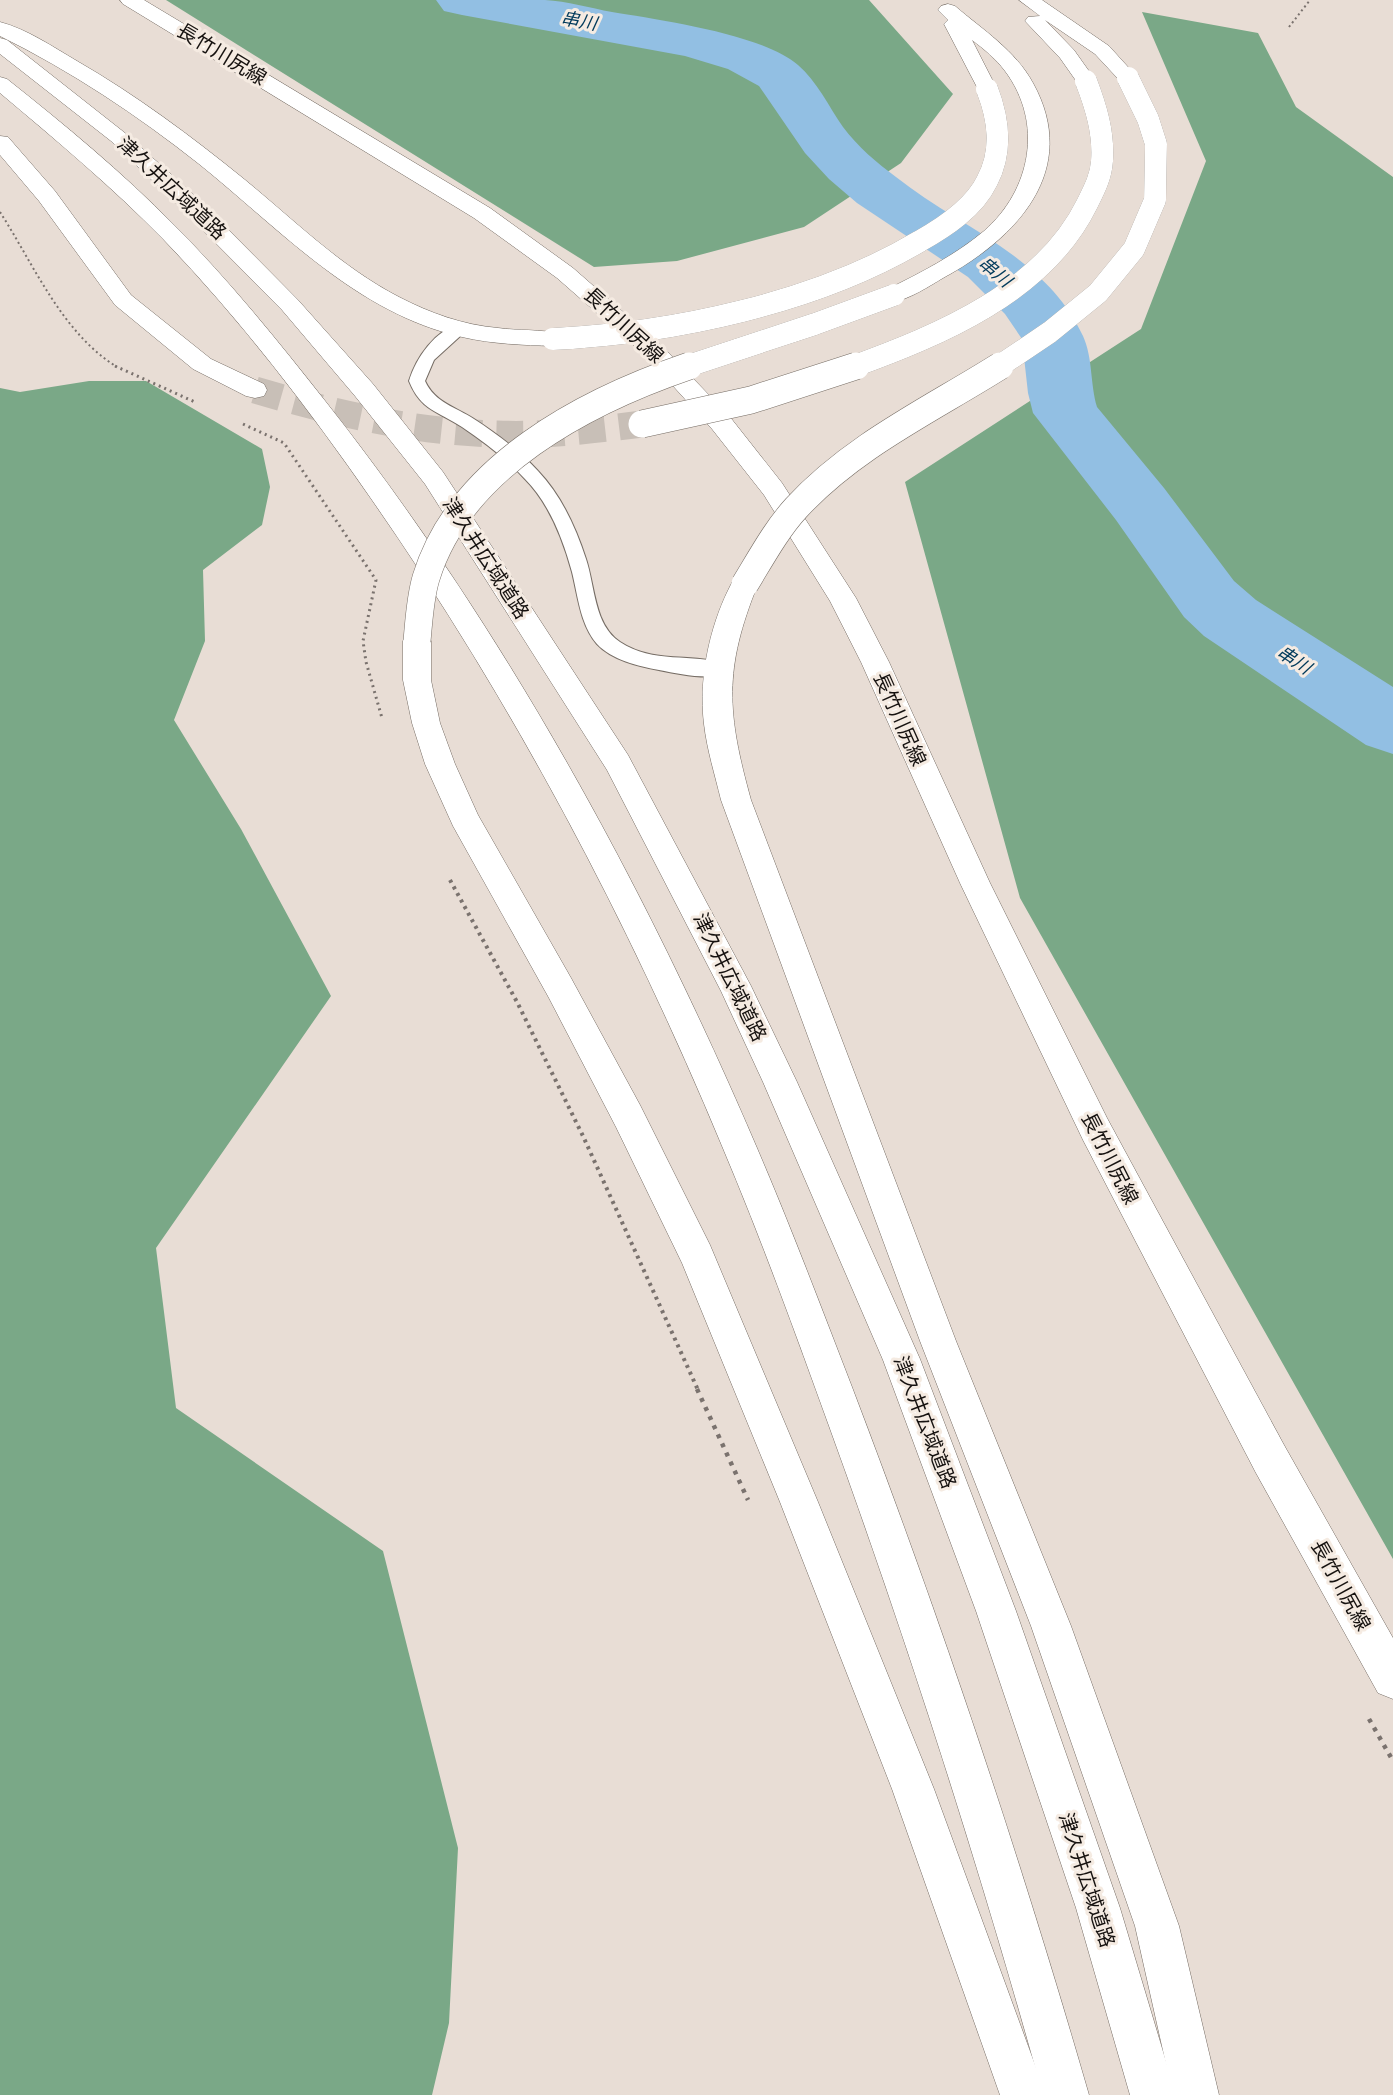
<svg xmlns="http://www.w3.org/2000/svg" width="1393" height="2095" font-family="Montserrat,'Noto Sans JP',sans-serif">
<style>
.forest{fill:#7aa887}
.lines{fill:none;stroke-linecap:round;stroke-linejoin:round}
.river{fill:#92bfe3;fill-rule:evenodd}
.highway-tunnel{stroke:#c8bfb7;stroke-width:27;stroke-dasharray:27 14;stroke-linecap:butt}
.lane-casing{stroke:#756c64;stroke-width:2}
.secondary-casing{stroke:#756c64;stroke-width:1}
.highway-casing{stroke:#756c64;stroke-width:1}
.path-far3{stroke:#7a726e;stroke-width:2;stroke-dasharray:2 3;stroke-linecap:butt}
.path-far2{stroke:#7a726e;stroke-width:3;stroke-dasharray:2 4;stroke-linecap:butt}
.path-far1{stroke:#7a726e;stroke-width:4;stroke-dasharray:3 4.5;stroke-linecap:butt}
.path{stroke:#7a726e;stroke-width:4.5;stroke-dasharray:4 6;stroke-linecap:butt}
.lane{fill:#fff;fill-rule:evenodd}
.secondary{fill:#fff;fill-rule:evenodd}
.highway{fill:#fff;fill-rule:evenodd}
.highway-bridge-far1-casing{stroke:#756c64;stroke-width:22;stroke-linecap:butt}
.highway-bridge-casing{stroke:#756c64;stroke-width:28;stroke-linecap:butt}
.highway-bridge-far1{stroke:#fff;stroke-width:22}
.highway-bridge{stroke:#fff;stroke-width:27}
.labels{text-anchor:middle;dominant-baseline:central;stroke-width:6;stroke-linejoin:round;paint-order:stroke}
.far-water-label{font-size:18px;font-style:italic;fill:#003a5b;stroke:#f5ebe2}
.street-label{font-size:20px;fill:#161210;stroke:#f5ebe2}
</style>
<rect width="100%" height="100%" fill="#e8ddd5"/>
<path class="forest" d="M166 0H869L953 94 901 163 804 227 677 261 594 267Z
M1142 12 1258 33 1296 107 1393 177V1559L1020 898 905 482 1141 329 1206 161Z
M89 381H146L262 449 270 487 262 525 203 570 205 641 174 720 241 829 331 996 156 1248 176 1408 383 1551 458 1848 449 2023 432 2095H0V388L20 392Z"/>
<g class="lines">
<path class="river" d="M436 0C473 0 509 0 545 0 567 1 590 8 612 12 660 20 762 34 798 65 817 81 829 107 843 127 857 146 877 163 896 177 960 228 1046 256 1083 336 1093 358 1090 384 1097 407L1164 488 1234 581 1256 600 1393 687V754L1366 745 1204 636 1184 617 1116 520 1033 413 1028 393 1022 339 1005 314 968 277 857 203 829 179 805 153 759 86 728 69 685 56 462 15 444 11Z"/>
<path class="highway-tunnel" d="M255 390C334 413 414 432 497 434 545 436 594 430 642 424"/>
<defs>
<path id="lane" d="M460 324 468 329 434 360 425 381C435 403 456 407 474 419 497 434 520 451 538 471 561 495 576 528 586 559 595 586 594 625 620 642 653 664 692 653 727 664L730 669 727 674C707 680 679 674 659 670 638 666 612 660 597 644 580 624 578 596 572 572 563 539 549 503 525 479 507 459 484 442 462 427 438 411 421 411 409 381 416 358 435 330 460 324Z"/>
<path id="secondary" d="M120 0H144L490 208 573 268 662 346 730 417 782 483 856 598 889 662 990 883 1107 1118 1284 1445 1393 1638V1699L1378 1693 1256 1473 1083 1140 960 883 861 662 830 601 764 495 712 429 646 356 557 278 474 218 123 4Z
M0 38 7 40 125 133 194 195 298 300 373 384 443 472 628 755 751 986 797 1082 920 1359 1016 1611 1120 1908 1176 2095H1130L1076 1908 976 1611 883 1360 763 1082 721 991 607 770 425 484 355 396 282 310 178 205 111 141 0 54Z
M0 77 7 79C65 125 122 172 174 225 229 280 278 341 326 402 504 628 644 884 757 1148 791 1227 821 1307 852 1387 941 1620 1020 1856 1089 2095H1043C980 1869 909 1646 829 1426 795 1332 761 1238 722 1146 628 920 512 701 372 500 309 409 240 319 163 239 112 187 56 140 0 93Z"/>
<path id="highway" d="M1019 0H1042L1109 46 1138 78 1135 82H1121L1095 54 1045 20 1074 50 1096 81 1093 85H1079L1060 58 1025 21 1028 17 1040 16Z
M948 4 955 6C983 30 1015 50 1033 83 1081 170 1017 238 943 278 928 287 911 298 894 302L886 300 882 295 886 290C920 273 954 256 984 231 1031 190 1044 123 1005 71 996 59 984 49 972 40L997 89 994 93 987 95 980 93 944 24 948 20 938 10 941 6Z
M0 22C27 29 53 47 77 61 136 95 191 136 244 179 294 220 341 267 399 297 430 313 463 325 498 328 519 331 541 329 561 334L565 339 561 344 553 346C523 345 492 344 462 337 356 313 281 230 199 164 137 115 71 71 0 36Z
M0 136 8 137 55 191 131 295 211 359 264 384 267 390 264 396 255 398 246 396 193 369 115 305 39 201 0 155Z
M745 574 755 577 758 584C723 670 727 713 751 800L956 1341 1071 1626 1179 1926 1219 2095H1173L1135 1926 1031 1626 920 1341 721 800C715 775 707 750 704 724 698 676 711 619 735 577Z
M417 631 427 634 431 641V680L440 723 455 764 478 815 571 978 640 1105 710 1245 818 1502 934 1789 1046 2095H1000L892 1789 780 1502 682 1263 616 1127 549 998 453 826 425 764 412 723 403 680V641L407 634Z"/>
</defs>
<use href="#lane" class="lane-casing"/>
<use href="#secondary" class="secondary-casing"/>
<use href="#highway" class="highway-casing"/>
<path class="path-far3" d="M1289 27 1310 0
M0 212C34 265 62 333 117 367"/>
<path class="path-far2" d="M115 366 195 402
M243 424 284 443 376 580 363 641 366 662 382 718"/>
<path class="path-far1" d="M450 880 517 1002 583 1136 698 1390"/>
<path class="path" d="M697 1389 748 1500
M1369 1719 1393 1761"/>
<use href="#lane" class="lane"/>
<use href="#secondary" class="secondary"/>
<use href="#highway" class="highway"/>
<defs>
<path id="highway-bridge-far1" d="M553 339C673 333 816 303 920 241 945 227 974 208 987 181 1003 151 999 120 987 89
M685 367 815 324 894 295
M852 367C940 335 1044 292 1087 204 1094 190 1101 177 1102 161 1104 133 1096 107 1086 81
M998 367 1050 332 1098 293 1134 249 1155 200 1156 144 1148 119 1128 78"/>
<path id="highway-bridge" d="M642 424 751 400 856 366
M745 584C761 558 776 530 796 508 853 446 930 410 1000 366
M417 641C419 620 420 598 426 578 460 466 586 401 689 366"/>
</defs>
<use href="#highway-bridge-far1" class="highway-bridge-far1-casing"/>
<use href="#highway-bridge" class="highway-bridge-casing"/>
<use href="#highway-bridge-far1" class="highway-bridge-far1"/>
<use href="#highway-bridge" class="highway-bridge"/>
</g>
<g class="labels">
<g class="far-water-label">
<text transform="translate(579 21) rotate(10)">串川</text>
<text transform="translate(995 272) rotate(40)">串川</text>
<text transform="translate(1294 660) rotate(33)">串川</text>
</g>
<g class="street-label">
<text transform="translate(222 54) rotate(31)">長竹川尻線</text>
<text transform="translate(172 188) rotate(43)">津久井広域道路</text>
<text transform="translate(624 325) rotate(43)">長竹川尻線</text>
<text transform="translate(486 558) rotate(57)">津久井広域道路</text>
<text transform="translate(900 719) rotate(66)">長竹川尻線</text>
<text transform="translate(730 977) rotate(64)">津久井広域道路</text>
<text transform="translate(1110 1158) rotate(63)">長竹川尻線</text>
<text transform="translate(925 1422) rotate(69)">津久井広域道路</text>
<text transform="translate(1341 1585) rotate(61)">長竹川尻線</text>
<text transform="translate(1087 1880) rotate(72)">津久井広域道路</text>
</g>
</g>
</svg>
